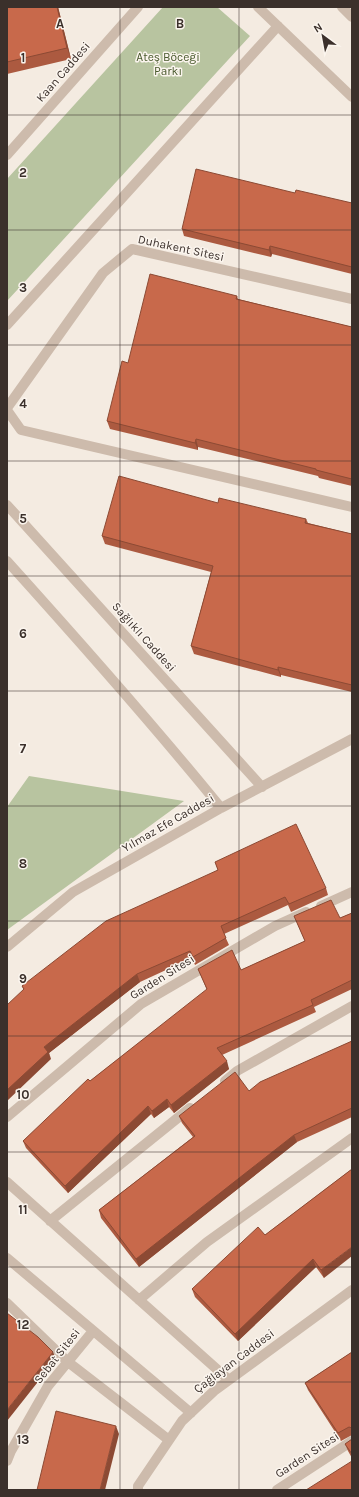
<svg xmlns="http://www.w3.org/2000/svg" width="359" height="1497" font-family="Karla,sans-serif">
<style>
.green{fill:#b8c4a0}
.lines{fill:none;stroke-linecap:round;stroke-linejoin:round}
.minor{stroke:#cdbbac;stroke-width:10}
.wall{fill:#ac5a40}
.shaded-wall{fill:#8c4a34}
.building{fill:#c8694b;stroke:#8c4a34}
.grid{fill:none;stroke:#3b302b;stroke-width:1;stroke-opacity:0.55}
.labels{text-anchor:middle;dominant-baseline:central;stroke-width:3;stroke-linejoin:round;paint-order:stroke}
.park-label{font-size:12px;fill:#4a5a2e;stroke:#fbf5ee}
.street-label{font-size:12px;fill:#3b302b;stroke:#fbf5ee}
.grid-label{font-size:13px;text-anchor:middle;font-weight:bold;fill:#3b302b;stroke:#fbf5ee;stroke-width:3;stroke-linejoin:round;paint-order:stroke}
</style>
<rect width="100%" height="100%" fill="#f4ebe1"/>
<path class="green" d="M163 7H217L250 36 7 301V179Z
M29 776 184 801 7 930V807Z"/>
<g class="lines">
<path class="minor" d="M258 7 352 97
M342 7 352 17
M7 155 138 7
M7 325 278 26
M7 408 103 273 132 249 352 299
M7 410 21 430 352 507
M7 505 262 787
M7 561C80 642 152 723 221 808
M321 906 352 892
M7 947 73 892 221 808 352 739
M225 1081 237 1071 352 1006
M7 1117 141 1004 275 926 306 912
M7 1182 229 1380
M50 1221 190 1108
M7 1258 191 1413
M139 1300 207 1242 352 1138
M7 1303 68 1362 169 1440
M7 1461 11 1451 48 1386 93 1331
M138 1490V1486L182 1421 214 1391 352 1290
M277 1490 352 1441"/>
</g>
<path class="wall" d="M7 7H58L71 59 7 74Z
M295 193 352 203V274L272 254 271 257 184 236 182 229Z
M237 296 238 299 352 327V486L319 478 318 476 198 447V450L110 429 107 421 128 363Z
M218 503 306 519 308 523 352 534V692L281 675V677L194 654 191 646 211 572 105 544 102 536Z
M215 862 326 888 328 895 291 912 288 905 224 934 229 945 195 965 192 958 140 982 49 1053 51 1059 22 986 218 870Z
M352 913V989L314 1007 316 1012 222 1055 229 1069 174 1113 169 1107 154 1118 151 1114 68 1193 26 1148 23 1141 90 1081 207 990 198 969 241 970 305 941 294 916 340 918Z
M352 1041V1117L297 1142 139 1267 101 1218 99 1210 193 1137 182 1123 179 1116 249 1091Z
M352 1169 324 1278 316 1267 238 1341 195 1297 192 1289 265 1235Z
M352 1352V1435L341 1441 308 1390 305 1383Z
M352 1439V1458L348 1451 345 1444Z"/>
<path class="shaded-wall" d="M57 7H58L71 59 67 48Z
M270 246 272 254 271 257 269 250Z
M196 439 198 447V450L195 443Z
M278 667 281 675V677L278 670Z
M137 974 140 982 49 1053 51 1059 7 1101V1090L44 1047Z
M227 1061 229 1069 174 1113 171 1105Z
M167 1099 169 1107 154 1118 152 1111Z
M148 1106 151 1114 68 1193 65 1186Z
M294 1135 297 1142 139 1267 136 1259Z
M352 1247V1256L324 1278 321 1270Z
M313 1259 316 1267 238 1341 235 1334Z
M53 1352 56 1359 7 1421V1410Z
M116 1426 119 1434 105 1490H100Z"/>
<path class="building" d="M7 7H57L67 48 7 62Z
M196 169 295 193 296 190 352 203V267L270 246 269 250 182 229Z
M150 274 237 296 236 299 352 327V479L316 470V469L196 439 195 443 107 421 122 361 128 363Z
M119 476 218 503 219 498 306 519 305 523 352 534V685L278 667V670L191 646 213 566 102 536Z
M296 824 326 888 289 904 285 897 221 926 226 938 193 957 190 951 137 974 44 1047 48 1052 7 1090V1005L24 989 22 986 106 921 218 870 215 862Z
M331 900 340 918 352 913V980L311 1000 313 1005 217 1048 227 1061 171 1105 167 1099 152 1111 148 1106 65 1186 23 1141 88 1079 90 1081 207 989 198 969 232 950 241 970 305 941 294 916Z
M352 1041V1108L294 1135 136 1259 99 1210 195 1136 179 1116 235 1072 249 1091 260 1082Z
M352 1169V1247L321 1270 313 1259 235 1334 192 1289 258 1227 265 1235Z
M7 1313 38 1337 53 1352 7 1410Z
M352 1352V1428L349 1427 338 1433 305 1383Z
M56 1411 116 1426 100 1490H37Z
M352 1439V1454L345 1444Z
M352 1461V1490H306Z"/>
<path class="grid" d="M120 7V1490M239 7V1490M7 115H352M7 230H352M7 345H352M7 461H352M7 576H352M7 691H352M7 806H352M7 921H352M7 1036H352M7 1152H352M7 1267H352M7 1382H352"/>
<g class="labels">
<g class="park-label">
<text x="168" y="57">Ateş Böceği<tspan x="168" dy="14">Parkı</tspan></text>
</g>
<g class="street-label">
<text transform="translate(63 72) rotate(-49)">Kaan Caddesi</text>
<text transform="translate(181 248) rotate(12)">Duhakent Sitesi</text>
<text transform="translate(144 637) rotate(48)">Sağlıklı Caddesi</text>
<text transform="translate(168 823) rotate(-30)">Yılmaz Efe Caddesi</text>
<text transform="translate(162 977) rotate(-32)">Garden Sitesi</text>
<text transform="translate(57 1356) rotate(-52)">Sebat Sitesi</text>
<text transform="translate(234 1361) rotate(-37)">Çağlayan Caddesi</text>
<text transform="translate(307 1455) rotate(-33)">Garden Sitesi</text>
</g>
</g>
<g class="grid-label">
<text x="60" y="28">A</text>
<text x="180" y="28">B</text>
<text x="23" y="62">1</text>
<text x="23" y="177">2</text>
<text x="23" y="292">3</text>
<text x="23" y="408">4</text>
<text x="23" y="523">5</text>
<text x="23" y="638">6</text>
<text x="23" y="753">7</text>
<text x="23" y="868">8</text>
<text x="23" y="983">9</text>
<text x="23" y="1099">10</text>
<text x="23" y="1214">11</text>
<text x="23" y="1329">12</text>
<text x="23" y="1444">13</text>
</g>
<rect width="359" height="1497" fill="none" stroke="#3b302b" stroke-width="16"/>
<g transform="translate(323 36) rotate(328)" stroke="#fbf5ee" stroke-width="3" paint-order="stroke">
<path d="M0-3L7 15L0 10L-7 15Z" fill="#3b302b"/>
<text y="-6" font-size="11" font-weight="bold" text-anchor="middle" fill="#3b302b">N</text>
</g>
</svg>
